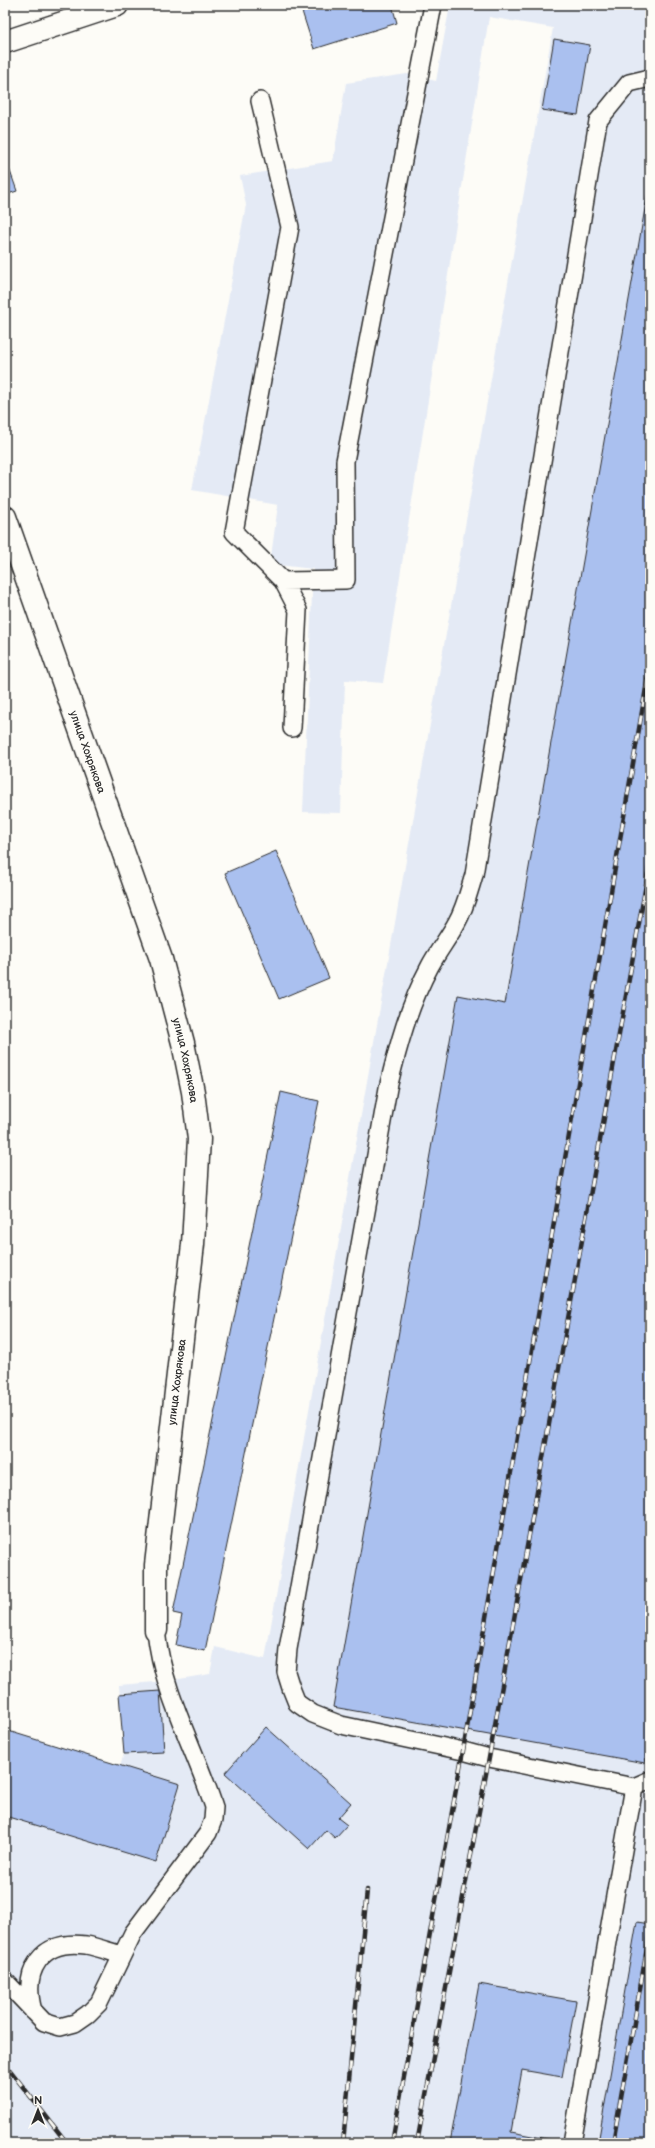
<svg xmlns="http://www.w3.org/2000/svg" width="655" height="2148" font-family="'Balsamiq Sans',sans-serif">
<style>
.built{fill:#e4eaf5}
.building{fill:#aac0ef;stroke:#2b2b2b}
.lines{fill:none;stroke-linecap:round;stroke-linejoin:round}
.service-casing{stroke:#2b2b2b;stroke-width:20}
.minor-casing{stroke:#2b2b2b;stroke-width:25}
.service{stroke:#fdfcf7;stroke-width:17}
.minor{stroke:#fdfcf7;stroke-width:22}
.rail-casing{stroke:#2b2b2b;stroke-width:4.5}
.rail{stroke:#fdfcf7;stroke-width:3;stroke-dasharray:9;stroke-linecap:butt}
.labels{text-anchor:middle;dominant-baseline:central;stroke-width:3.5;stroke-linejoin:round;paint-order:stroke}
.street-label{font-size:11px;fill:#2b2b2b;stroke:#fdfcf7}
</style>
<rect width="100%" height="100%" fill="#fdfcf7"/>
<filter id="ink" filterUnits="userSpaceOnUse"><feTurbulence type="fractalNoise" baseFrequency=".025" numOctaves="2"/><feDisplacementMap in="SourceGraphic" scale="8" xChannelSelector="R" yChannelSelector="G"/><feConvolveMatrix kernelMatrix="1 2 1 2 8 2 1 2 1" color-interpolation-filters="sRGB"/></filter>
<g filter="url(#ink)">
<path class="built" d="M450 5 650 6V2143H5V1730L120 1765 124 1754 119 1685 167 1681 210 1674 215 1647 265 1659 553 28 489 17 383 683 345 680 341 813 303 812 313 569 270 564 278 505 192 490 246 205 240 176 333 161 346 83 407 74 436 81Z"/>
<path class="building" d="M300 5H392L397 23 314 49Z
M554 39 590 45 578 115 542 110Z
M5 157 17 191 5 195Z
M650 180V1733L645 1763 333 1707 458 995 505 1004Z
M276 851 329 978 279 999 225 873Z
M281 1092 319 1101 205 1651 176 1645 182 1615 173 1613Z
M160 1691 164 1752 124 1754 119 1694Z
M266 1727 351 1803 338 1818 347 1825 335 1838 326 1830 309 1849 225 1773Z
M5 1730 180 1784 156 1862 5 1816Z
M637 1922 650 1924V2143H598Z
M479 1984 576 2001 562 2077 522 2070 511 2132 553 2140 552 2143H450Z"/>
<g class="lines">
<defs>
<path id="service" d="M260 101 290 227 234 532 283 581
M292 728 298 610 283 581 346 580 345 461 433 5
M634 1787 489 1758 463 1751 341 1725 313 1714 297 1703 291 1688 286 1672 288 1649 388 1088C398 1046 409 1005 430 966 438 951 449 937 457 922 465 908 469 891 474 875L598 121 629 83 650 78
M5 1981 44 2022 60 2027 75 2023 88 2014 99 2003 133 1933 208 1833 213 1820 214 1807C195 1748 162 1692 156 1630
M33 2011C22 1971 40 1939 86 1945 98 1947 110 1952 122 1955
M572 2143 634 1787 650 1780"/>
<g id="minor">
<path d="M5 42 117 5"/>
<path id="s1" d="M5 517 161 959 183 1043 193 1092 199 1139 193 1244 156 1565V1630"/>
</g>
</defs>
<use href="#service" class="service-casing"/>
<use href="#minor" class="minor-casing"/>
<use href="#service" class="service"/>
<use href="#minor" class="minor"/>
<defs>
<path id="rail" d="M5 2064 67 2143
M343 2143 367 1890
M392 2143 463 1751 650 665
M417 2143 489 1758 650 862
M613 2143 649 1937"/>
</defs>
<use href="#rail" class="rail-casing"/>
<use href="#rail" class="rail"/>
</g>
</g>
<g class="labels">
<g class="street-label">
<text stroke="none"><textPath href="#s1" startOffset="249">улица Хохрякова</textPath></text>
<text stroke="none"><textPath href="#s1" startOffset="573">улица Хохрякова</textPath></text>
<text transform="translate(177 1382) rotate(-83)">улица Хохрякова</text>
</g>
</g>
<rect width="655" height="2148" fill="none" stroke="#fdfcf7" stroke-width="20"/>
<rect x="10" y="10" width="635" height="2128" fill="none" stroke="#2b2b2b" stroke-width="1.5" filter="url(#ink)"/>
<g transform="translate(38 2110)" stroke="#fdfcf7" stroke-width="3" paint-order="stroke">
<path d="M0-3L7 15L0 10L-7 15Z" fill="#2b2b2b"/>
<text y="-6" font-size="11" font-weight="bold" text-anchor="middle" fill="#2b2b2b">N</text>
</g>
</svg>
